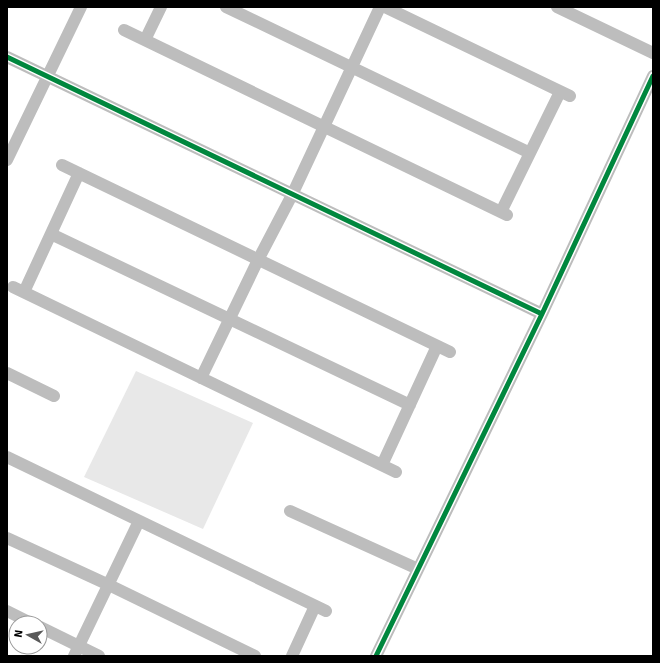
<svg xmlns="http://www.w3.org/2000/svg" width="660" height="663" font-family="Signika,sans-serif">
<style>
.green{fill:#e8e8e8}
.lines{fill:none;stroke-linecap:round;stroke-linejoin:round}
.minor{stroke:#bdbdbd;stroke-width:12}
.cycleway-casing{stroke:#fff;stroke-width:8}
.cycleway{stroke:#00873e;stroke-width:5}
</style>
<rect width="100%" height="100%" fill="#fff"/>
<path class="green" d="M136 371 253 423 203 529 84 477Z"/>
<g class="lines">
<path class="minor" d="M226 7 530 153
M385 7 570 96
M557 7 653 53
M124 30 507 215
M145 40 161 7
M7 57 542 314
M7 160 81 7
M62 165 450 352
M501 212 560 92
M51 234 410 405
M13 287 396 472
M24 292 79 173
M7 373 54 396
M201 378 258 260 292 195 380 7
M7 457 326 611
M382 465 437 346
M290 511 418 569
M7 538 109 585 255 656
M7 611 31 623
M40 627 99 656
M74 656 139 521
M292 656 315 606
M376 656 542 314 653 76"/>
<defs>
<path id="cycleway" d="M7 57 542 314
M376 656 542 314 653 76"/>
</defs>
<use href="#cycleway" class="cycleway-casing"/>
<use href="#cycleway" class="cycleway"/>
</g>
<rect width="660" height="663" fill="none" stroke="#000000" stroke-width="16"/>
<g transform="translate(28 635) rotate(278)"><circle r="19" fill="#ffffff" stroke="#999999"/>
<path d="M0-3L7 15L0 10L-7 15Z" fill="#595959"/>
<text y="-6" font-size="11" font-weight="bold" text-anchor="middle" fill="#000000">N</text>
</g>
</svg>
